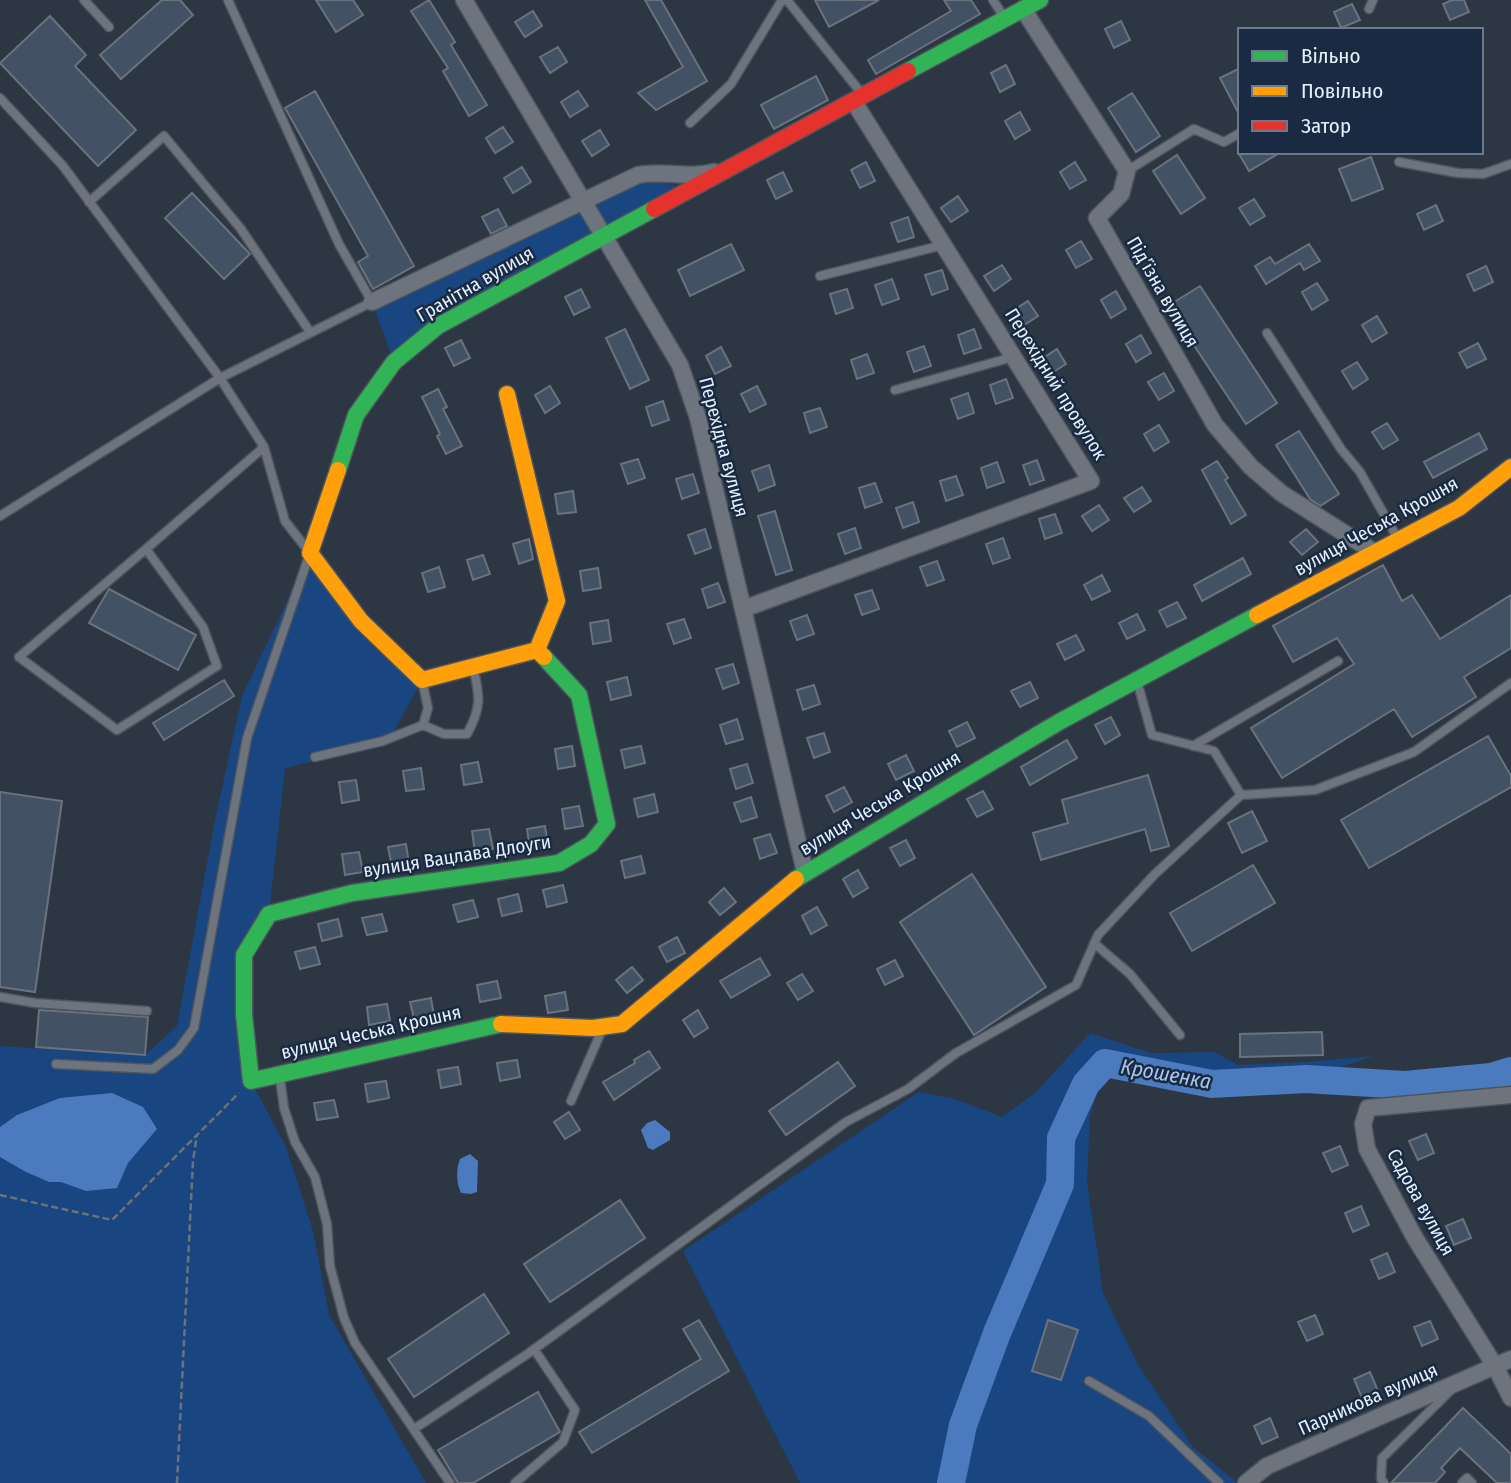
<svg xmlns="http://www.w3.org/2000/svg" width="1511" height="1483" font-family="'Fira Sans Condensed',sans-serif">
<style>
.green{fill:#194680}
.water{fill:#4b7abf}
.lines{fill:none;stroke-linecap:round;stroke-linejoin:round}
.river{stroke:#4b7abf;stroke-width:28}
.building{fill:#435165;stroke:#6a727d;stroke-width:2}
.lane-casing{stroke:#4c545e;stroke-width:11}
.street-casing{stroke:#4c545e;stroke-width:19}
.fast-casing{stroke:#4c545e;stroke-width:19}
.slow-casing{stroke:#4c545e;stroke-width:19}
.jam-casing{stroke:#4c545e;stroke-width:19}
.path{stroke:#6b727b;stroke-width:2.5;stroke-dasharray:7 3.5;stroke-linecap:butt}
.lane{stroke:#6e747e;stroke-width:8}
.street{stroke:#6e747e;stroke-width:16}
.fast{stroke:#30b455;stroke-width:16}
.slow{stroke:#ff9f0a;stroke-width:16}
.jam{stroke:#e5322d;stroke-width:16}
.labels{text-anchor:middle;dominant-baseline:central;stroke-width:5;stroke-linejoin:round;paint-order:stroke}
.street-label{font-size:19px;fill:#e6effc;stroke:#192a42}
.water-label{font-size:21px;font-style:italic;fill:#abc6ec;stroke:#192a42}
</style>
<rect width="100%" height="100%" fill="#2d3643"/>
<path class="green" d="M638 175 689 190 394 362 372 302Z
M310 553 422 680 387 744 285 768 269 914 244 955 251 1081 286 1147 313 1231 329 1315 426 1483H0V1046L145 1055 177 1026 215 820 242 696Z
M1090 1033 1151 1053 1215 1052 1238 1065 1307 1062 1374 1056 1306 1079 1212 1084 1105 1064 1090 1116 1087 1182 1103 1293 1137 1363 1193 1447 1238 1483H800L683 1251 919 1092 955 1099 1002 1117 1036 1092Z"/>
<path class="water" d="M112 1093 143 1107 157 1129 128 1163 117 1188 86 1191 61 1182H49L26 1172 0 1157V1127L17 1115 60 1098Z
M655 1120 670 1132V1140L653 1150 648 1148 641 1130 647 1123Z
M470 1154 478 1161 477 1192 471 1194 461 1193C456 1183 456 1169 460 1159Z"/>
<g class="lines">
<path class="river" d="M951 1483 963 1425 997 1333 1060 1184 1061 1138 1086 1084 1105 1063 1212 1084 1306 1079 1405 1085 1491 1077 1511 1071"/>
</g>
<path class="building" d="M162 0H180L193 15 121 79 100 55Z
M316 0H353L363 15 336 32Z
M429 0 455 42 451 45 487 105 469 116 443 71 448 68 411 11Z
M645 0H661L707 81 656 110 638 93 683 67Z
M815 0H879L829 27Z
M944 0H971L980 14 876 74 868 60 951 11Z
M1452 0H1464L1469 12 1450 20 1443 4Z
M1352 4 1360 20 1341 28 1334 12Z
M533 11 542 26 525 37 515 22Z
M50 16 86 55 75 66 136 130 98 166 0 63Z
M1121 21 1130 40 1114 48 1105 29Z
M558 47 567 62 550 73 540 57Z
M1006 65 1015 84 1000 92 991 73Z
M1240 68V116L1220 78Z
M816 76 828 100 774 129 761 105Z
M315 91 414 266 373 289 358 262 368 256 285 108Z
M578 91 588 106 570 117 561 102Z
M1132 93 1160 136 1136 152 1108 108Z
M1020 112 1030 130 1015 139 1005 121Z
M503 127 513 142 495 153 486 138Z
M600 130 609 145 592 156 582 141Z
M1238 152H1281L1249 171Z
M1177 155 1205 198 1181 214 1153 171Z
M1371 157 1383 189 1352 201 1339 169Z
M866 162 875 181 860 188 851 170Z
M1075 162 1086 180 1070 189 1060 172Z
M522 167 531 182 513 193 504 178Z
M783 172 792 191 776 199 767 180Z
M192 193 250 254 224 279 165 218Z
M958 196 968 211 951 222 941 208Z
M1254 199 1265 216 1250 225 1239 208Z
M1436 205 1443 221 1424 230 1417 214Z
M498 209 507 226 491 234 482 217Z
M908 217 914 237 898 242 891 223Z
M1081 241 1092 259 1076 268 1066 250Z
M731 244 744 270 690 296 678 270Z
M1309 244 1320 261 1304 270 1300 263 1266 284 1255 266 1270 257 1275 264Z
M1002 265 1011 279 994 291 984 276Z
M1486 266 1493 282 1474 291 1467 275Z
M942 270 948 289 932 295 925 275Z
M892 279 899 299 882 305 875 285Z
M1317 283 1328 300 1312 310 1302 292Z
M1200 286 1277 403 1246 424 1168 306Z
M581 289 590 307 574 315 565 297Z
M847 289 853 308 836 314 830 294Z
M1116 291 1126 309 1111 318 1101 300Z
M1028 301 1038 316 1021 327 1011 312Z
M1377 316 1387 333 1372 342 1362 325Z
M625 329 649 380 630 389 606 338Z
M974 329 981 348 964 354 958 335Z
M1141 335 1151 353 1136 362 1126 344Z
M461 340 470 358 454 366 445 348Z
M1478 343 1486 359 1467 368 1459 353Z
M924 346 931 366 914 372 907 352Z
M721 347 731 366 715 374 706 356Z
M1057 349 1066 364 1049 375 1039 361Z
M867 354 874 373 857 379 851 360Z
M1357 362 1368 379 1353 389 1342 371Z
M1164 373 1174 391 1159 400 1148 382Z
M1006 379 1013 398 996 404 990 385Z
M550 386 560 403 545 413 535 395Z
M757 386 766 404 750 412 741 394Z
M438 389 447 407 443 409 462 446 446 454 437 436 440 434 422 397Z
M968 393 974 413 958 419 951 399Z
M663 401 669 420 652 426 646 407Z
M820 408 827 427 810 433 804 413Z
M1387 423 1398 440 1383 449 1372 432Z
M1159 425 1169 442 1154 451 1144 434Z
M1299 431 1339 494 1320 506 1310 499 1276 445Z
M1479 433 1487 449 1433 478 1424 462Z
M638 459 645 478 628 484 621 464Z
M1037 460 1044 480 1030 485 1023 465Z
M1217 461 1228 478 1225 480 1246 515 1231 524 1202 470Z
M997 462 1004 482 987 488 981 468Z
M769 465 775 485 759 491 752 471Z
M693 474 699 493 682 499 676 479Z
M956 476 963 495 946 501 940 481Z
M875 483 882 502 865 508 859 488Z
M1142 487 1151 501 1134 512 1124 498Z
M573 491 576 512 558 514 555 494Z
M913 502 919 522 903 528 896 508Z
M1099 505 1109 520 1092 531 1082 516Z
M775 511 792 570 776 575 758 516Z
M1055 514 1062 533 1045 539 1039 519Z
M855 528 861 548 845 554 838 534Z
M705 529 711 548 695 554 688 535Z
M1306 529 1318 542 1302 555 1290 542Z
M1003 538 1010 558 993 564 986 544Z
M529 539 533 559 519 564 513 544Z
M483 555 490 574 473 580 467 560Z
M1243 558 1251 574 1202 601 1194 585Z
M937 561 944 580 927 586 920 567Z
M1383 565 1402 601 1412 595 1440 639 1511 595V648L1464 677 1476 697 1412 737 1394 709 1282 778 1251 728 1354 664 1337 638 1293 662 1273 626Z
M439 567 445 587 428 592 422 573Z
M598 568 601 588 583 591 580 571Z
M1102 575 1110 591 1092 600 1084 585Z
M718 583 725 602 708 608 702 589Z
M109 589 196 635 178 670 89 623Z
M872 590 879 609 862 615 855 595Z
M1177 602 1186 618 1167 627 1159 611Z
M1137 614 1145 630 1127 639 1119 623Z
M807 615 814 634 797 640 790 621Z
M684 619 691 638 674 644 667 624Z
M608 620 611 641 593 644 590 623Z
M1076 635 1084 650 1065 660 1057 644Z
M733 664 739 683 723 689 716 669Z
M627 677 631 695 611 700 607 682Z
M224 680 234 696 164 740 153 723Z
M1030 682 1038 698 1020 707 1011 691Z
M814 685 820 704 803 710 797 690Z
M1111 717 1120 735 1105 744 1095 725Z
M737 719 743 739 726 744 720 725Z
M967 722 975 738 957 747 949 731Z
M824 733 830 752 814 758 807 738Z
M1488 736 1511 776V787L1369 868 1341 820Z
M1067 740 1077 758 1030 785 1021 767Z
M572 746 575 766 558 769 555 749Z
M641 746 645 763 625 768 621 750Z
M906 755 914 771 896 780 888 764Z
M478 762 482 782 464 785 461 765Z
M747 764 753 783 736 789 730 769Z
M421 768 424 789 406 791 403 771Z
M1148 775 1169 846 1151 851 1145 829 1041 860 1033 833 1068 823 1062 800Z
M356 780 359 800 342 803 339 782Z
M844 787 852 802 834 812 826 796Z
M983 791 993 809 977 817 967 799Z
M0 792 62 801 35 992 0 987Z
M654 794 658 812 638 817 634 799Z
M751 797 757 817 741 822 734 803Z
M579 806 583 826 565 829 562 809Z
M1252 811 1267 841 1242 853 1228 823Z
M545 826 548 847 530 850 527 829Z
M489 829 493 849 475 852 472 831Z
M770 834 777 853 760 859 754 839Z
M906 840 915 858 900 866 890 848Z
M406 844 409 864 392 867 388 847Z
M359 852 363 872 345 875 342 854Z
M641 856 645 873 625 878 621 861Z
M1253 865 1275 903 1192 951 1170 913Z
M858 870 868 888 853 897 843 879Z
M972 874 1046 987 974 1035 900 922Z
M563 885 567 902 547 907 543 890Z
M724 888 736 902 720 915 709 902Z
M518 894 522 911 502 916 498 899Z
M473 900 478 917 458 922 453 905Z
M817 907 827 925 811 934 802 916Z
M382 914 387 931 367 935 362 918Z
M338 919 342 936 322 941 318 924Z
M677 937 685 953 667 962 659 947Z
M315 947 320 964 300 969 295 952Z
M760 958 770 975 731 998 720 981Z
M895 960 903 976 885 985 877 969Z
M632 967 643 980 627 993 616 980Z
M802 974 813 991 798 1000 787 983Z
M497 981 501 998 480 1002 477 985Z
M565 992 568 1010 548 1013 545 996Z
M431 998 434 1016 414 1019 410 1002Z
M387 1004 390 1021 369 1025 367 1007Z
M39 1010 148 1017 145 1055 36 1047Z
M698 1010 708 1028 694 1037 683 1020Z
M1322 1032 1323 1055 1240 1057V1034Z
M649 1051 660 1068 614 1100 603 1082 635 1063 634 1060Z
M517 1060 520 1077 500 1081 497 1063Z
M838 1062 855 1086 786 1135 769 1111Z
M458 1067 461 1084 441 1088 438 1070Z
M386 1081 389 1098 368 1102 365 1084Z
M334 1100 338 1117 317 1120 314 1103Z
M569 1112 580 1130 565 1139 554 1122Z
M1426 1134 1434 1153 1418 1160 1409 1141Z
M1340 1146 1348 1165 1332 1172 1323 1153Z
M620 1200 645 1238 550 1302 524 1264Z
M1361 1206 1369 1225 1353 1232 1345 1213Z
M1463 1219 1471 1238 1454 1245 1446 1226Z
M1387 1253 1395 1272 1379 1279 1371 1260Z
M484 1294 509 1333 414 1397 388 1359Z
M1315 1315 1323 1334 1307 1341 1298 1322Z
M699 1320 729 1371 592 1453 579 1432 701 1359 683 1329Z
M1048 1320 1078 1330 1061 1380 1032 1371Z
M1430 1321 1438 1339 1422 1346 1414 1327Z
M1370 1372 1378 1391 1362 1398 1354 1379Z
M538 1392 560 1432 473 1483H458L438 1450Z
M1463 1408 1511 1454V1483H1497L1460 1448 1441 1468 1445 1472 1435 1483H1391Z
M1270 1418 1278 1437 1262 1444 1254 1426Z"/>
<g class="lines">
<defs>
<path id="lane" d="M84 0 109 27
M787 0 862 94
M993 0 1004 17
M1369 9 1373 0
M0 98 63 166 220 378 264 447 146 549 203 627 217 666 117 730 19 657 146 549
M690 123 731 84 782 0
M1399 162 1458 173 1483 174 1511 164
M1127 171 1194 129 1224 142 1240 133
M89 202 164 136 241 229 310 332
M820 276 943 245
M1267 333 1341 449 1360 472 1398 539
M895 390 1013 357
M0 516 220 378 372 302 339 244 228 0
M1137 681 1152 735 1214 751 1241 795
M423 725 444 734H467C482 707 480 696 473 667
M1193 746 1338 661
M315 757 383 741 423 725 428 708 422 680
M1094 943 1130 974 1180 1035
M0 997 35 1003 147 1011
M56 1064 153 1069 178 1050 194 1028 247 738 310 553 285 521 264 447
M280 1078 284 1108 295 1142 315 1177 327 1224 330 1266 344 1318 355 1343 450 1483
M571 1101 602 1030
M1089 1381 1149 1416 1219 1483
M414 1429 529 1353 846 1122 908 1089 956 1053 1076 985 1098 935 1155 874 1241 795 1315 790 1414 752 1511 683
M515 1483 563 1442 575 1410 534 1349
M1384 1483 1381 1479 1382 1458 1451 1390
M1462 1483 1467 1478 1472 1483"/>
<path id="street" d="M464 0 680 365 698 418 805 872
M1023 9 1127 171 1121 194 1097 218 1215 425 1251 467 1281 493 1374 552
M372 302 638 175C664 170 688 179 714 172
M743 609 1091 481 854 102
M1511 1095 1368 1108 1363 1124 1367 1149 1415 1238 1495 1366 1511 1398
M1246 1483 1267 1466 1511 1359"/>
<path id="fast" d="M908 71 1040 0
M338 470 356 415 394 362 438 326 654 209
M796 879 1059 722 1257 615
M501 1024 251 1081 244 1015V955L269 914 352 893 559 863 591 844 607 824 579 695 544 657"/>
<path id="slow" d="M507 394 557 601 537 650 544 657
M338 470 310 553 361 621 422 680 537 650
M1257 615 1459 508 1511 467
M501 1024 593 1028 622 1024 796 879"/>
<path id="jam" d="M654 209 908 71"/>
</defs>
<use href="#lane" class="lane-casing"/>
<use href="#street" class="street-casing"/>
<use href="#fast" class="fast-casing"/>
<use href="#slow" class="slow-casing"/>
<use href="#jam" class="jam-casing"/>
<path class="path" d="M0 1195 112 1220 239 1093
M177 1483 193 1161 197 1135"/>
<use href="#lane" class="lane"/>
<use href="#street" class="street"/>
<use href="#fast" class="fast"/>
<use href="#slow" class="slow"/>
<use href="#jam" class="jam"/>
</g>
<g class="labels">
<g class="street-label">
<text transform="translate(475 284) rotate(-30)">Гранітна вулиця</text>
<text transform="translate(1163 292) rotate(60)">Підʼїзна вулиця</text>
<text transform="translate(1056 384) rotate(58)">Перехідний провулок</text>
<text transform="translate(724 447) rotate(75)">Перехідна вулиця</text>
<text transform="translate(1376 526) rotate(-29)">вулиця Чеська Крошня</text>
<text transform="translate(880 803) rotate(-31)">вулиця Чеська Крошня</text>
<text transform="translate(457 856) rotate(-9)">вулиця Вацлава Длоуги</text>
<text transform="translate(371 1032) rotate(-13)">вулиця Чеська Крошня</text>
<text transform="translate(1421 1202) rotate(61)">Садова вулиця</text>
<text transform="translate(1368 1399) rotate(-24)">Парникова вулиця</text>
</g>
<g class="water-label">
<text transform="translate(1166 1074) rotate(10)">Крошенка</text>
</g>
</g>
<rect x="1238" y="28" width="245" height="126" fill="#192a42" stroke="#6b798c" stroke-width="2"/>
<rect x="1252" y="51" width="35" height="10" fill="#30b455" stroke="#6b798c" stroke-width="2"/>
<text x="1301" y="63" font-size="21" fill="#e6effc">Вільно</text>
<rect x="1252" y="86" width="35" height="10" fill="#ff9f0a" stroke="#6b798c" stroke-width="2"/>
<text x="1301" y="98" font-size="21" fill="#e6effc">Повільно</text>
<rect x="1252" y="121" width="35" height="10" fill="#e5322d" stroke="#6b798c" stroke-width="2"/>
<text x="1301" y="133" font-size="21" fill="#e6effc">Затор</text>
</svg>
